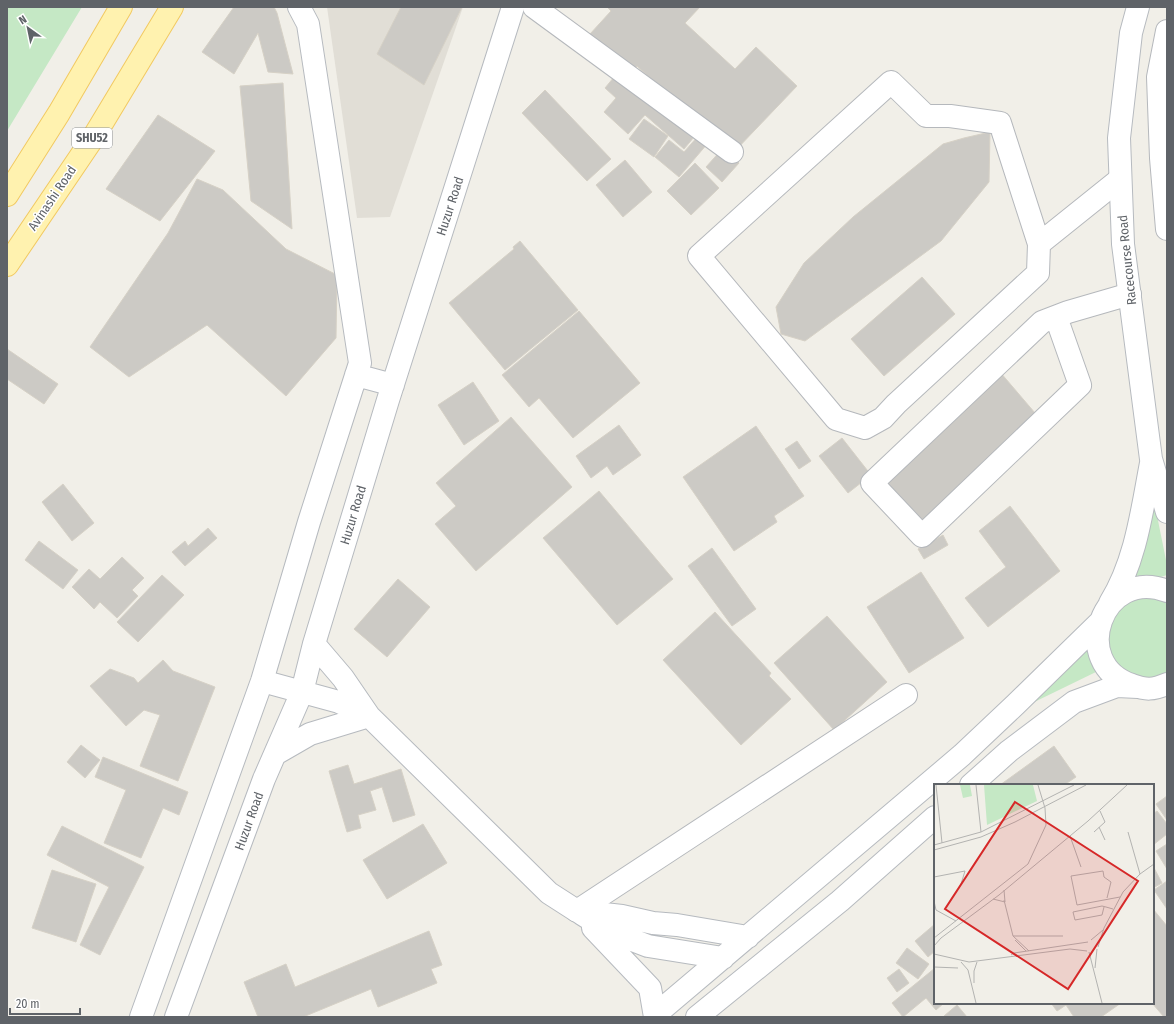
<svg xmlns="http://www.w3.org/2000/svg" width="1174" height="1024" font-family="'Fira Sans Condensed',sans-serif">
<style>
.education{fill:#e1ded6}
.green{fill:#c5e8c5}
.building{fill:#cccac5;stroke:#d6d1c6}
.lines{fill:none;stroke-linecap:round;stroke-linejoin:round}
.street-casing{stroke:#b5b8bc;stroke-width:24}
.secondary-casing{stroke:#b6babf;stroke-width:24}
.primary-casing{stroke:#f2c960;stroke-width:24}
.street{stroke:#fff;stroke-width:22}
.secondary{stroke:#fff;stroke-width:22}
.primary{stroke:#fff2af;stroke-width:22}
.labels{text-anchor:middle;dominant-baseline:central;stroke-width:3;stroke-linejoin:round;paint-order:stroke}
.shield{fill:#fff;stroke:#8f9295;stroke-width:1}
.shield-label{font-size:12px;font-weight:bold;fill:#5f6368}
.street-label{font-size:13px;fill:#5f6368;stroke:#fff}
.inset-road{fill:none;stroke:#b3b3b1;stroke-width:1}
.view{fill:#d62828;fill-opacity:0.15;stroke:#d62828;stroke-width:2}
.inset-edge{fill:none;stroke:#5f6368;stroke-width:2}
</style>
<rect width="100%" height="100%" fill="#f1efe8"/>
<path class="education" d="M327 7H463L390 217 357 218Z"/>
<path class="green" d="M7 7H82L7 131Z
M1151 486 1167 565V575L1151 580 1135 575Z
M1138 596 1167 600V675L1150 680 1123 673 1106 649 1108 621 1115 610Z
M1086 649 1094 659 1098 671 1022 708Z"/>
<path class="building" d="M234 7H274L277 13 293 74 268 72 258 33 234 74 202 52Z
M401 7H462L424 85 377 54Z
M607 7H700L685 23 735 69 756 47 797 86 734 152 686 112 637 66 631 72 590 34 611 11Z
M619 71 694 137 684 149 645 115 628 134 604 112 616 98 605 88Z
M283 83 292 229 251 201 240 86Z
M545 90 611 159 587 181 522 113Z
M158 115 215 151 160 221 106 189Z
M644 119 668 136 654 157 629 139Z
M990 132 989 182 941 241 805 341 781 334 776 307 804 263 853 217 943 144 964 138Z
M699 135 708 143 679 177 655 157 669 140 684 152Z
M723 148 739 163 722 182 706 167Z
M625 160 652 192 623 217 596 185Z
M695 163 719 188 691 215 667 191Z
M197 179 223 190 286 249 337 275 336 338 286 396 207 325 129 377 90 347 168 233Z
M520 241 578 310 505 370 449 303 514 249 513 247Z
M922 277 955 314 884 376 851 339Z
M579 311 640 383 573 438 539 398 529 407 502 375Z
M7 349 58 384 44 404 7 379Z
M1000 372 1041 420 905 534 864 486Z
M473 382 499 421 464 445 438 405Z
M511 417 572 487 476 571 435 524 456 506 436 483Z
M619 425 641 455 613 475 607 466 591 478 576 456Z
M756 426 804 496 774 516 777 522 734 551 683 477Z
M842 438 871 475 848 493 819 456Z
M797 441 811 461 799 469 785 449Z
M63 484 94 523 72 541 42 502Z
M599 491 673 579 617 625 543 538Z
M1010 506 1060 571 988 627 965 598 1006 567 979 531Z
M208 528 217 538 185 566 172 552 185 541 188 546Z
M943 535 948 545 924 559 918 549Z
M39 541 78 570 63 589 25 560Z
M712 548 756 609 732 626 688 566Z
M122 557 144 578 132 590 138 596 117 618 100 602 94 609 72 587 89 569 100 579Z
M921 572 964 638 909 673 867 607Z
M162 575 184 595 138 642 117 622Z
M398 579 430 607 387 657 354 629Z
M715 612 771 673 769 676 791 699 741 745 663 660Z
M827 616 887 682 834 730 774 663Z
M163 660 173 671 215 687 178 781 140 766 160 715 144 710 126 726 90 686 110 669 134 678 138 683Z
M81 745 100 760 85 778 67 762Z
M1054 746 1076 777 1064 785H1000Z
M103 757 188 792 179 815 163 808 141 858 104 843 126 790 95 777Z
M348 765 354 784 401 769 415 815 393 822 382 787 370 791 376 810 358 815 361 828 347 832 329 771Z
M1167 796V820L1156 804Z
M1157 811 1167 824V834L1153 845V814Z
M423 824 447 863 387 899 363 860Z
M62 826 144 867 100 955 80 945 109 887 47 855Z
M1167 844V869L1156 851Z
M1153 866 1162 883 1153 888Z
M52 870 96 884 76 942 32 928Z
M1167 881V909L1154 890Z
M1153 909 1167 926V1017H1164L1152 1003Z
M935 924V951L928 957 915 941Z
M429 931 442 965 431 969 437 983 378 1007 371 989 303 1017H258L244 982 286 964 295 987Z
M907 948 929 964 918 979 896 963Z
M935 968V1003H944L936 1010 926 998 903 1017 892 1003Z
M899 969 909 983 897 992 887 978Z
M1051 1003H1121L1101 1017H1074L1066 1005 1057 1011Z
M957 1005 967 1017H945L944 1016Z"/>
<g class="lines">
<defs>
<path id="street" d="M534 7 732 152
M1167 31 1158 77 1161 158 1167 229
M1039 244 1000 123 950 116H926L891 82 699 256 836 419 865 428 883 418 896 404 1038 273 1039 244 1120 179
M1056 317 1080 385 922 536 872 483 1042 322 1068 312 1130 294
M577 911 906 695"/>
<path id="secondary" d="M1138 7 1131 33 1119 138 1123 244 1151 459 1167 512
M356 375 393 385
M1167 591C1102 566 1068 664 1132 685 1146 690 1153 690 1167 684
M1110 603C1136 561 1142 510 1151 463
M262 681 339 702 369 716 549 893 577 911 622 916 653 923 677 925 748 937
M277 753 310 734 369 716 343 678 314 644
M971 785 1009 751 1074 702 1117 686 1138 687
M582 914 609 931 648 946 723 958
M593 928 650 988 655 1017
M655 1015 962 755 1015 705 1100 622
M141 1017 262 681 309 522 360 363 308 24 299 7
M176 1017 264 779 302 692 314 644 388 400 513 7
M697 1017 840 901 935 817"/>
<path id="primary" d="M7 195 59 113 121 7
M7 265 93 138 172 7"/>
</defs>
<use href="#street" class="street-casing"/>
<use href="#secondary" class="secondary-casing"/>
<use href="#primary" class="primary-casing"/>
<use href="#street" class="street"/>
<use href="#secondary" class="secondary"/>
<use href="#primary" class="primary"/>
</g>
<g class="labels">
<rect class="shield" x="72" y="128" width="40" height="20" rx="3"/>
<g class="shield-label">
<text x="92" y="138">SHU52</text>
</g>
<g class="street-label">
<text transform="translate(52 198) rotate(-56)">Avinashi Road</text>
<text transform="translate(450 206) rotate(-72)">Huzur Road</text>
<text transform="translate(1127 260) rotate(-96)">Racecourse Road</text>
<text transform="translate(353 515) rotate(-73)">Huzur Road</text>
<text transform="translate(249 821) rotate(-70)">Huzur Road</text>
</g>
</g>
<g transform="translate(934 784)">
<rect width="220" height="220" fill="#f1efe8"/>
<path d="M26 1H36L38 12 29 14ZM50 1H99L103 17 53 41Z" fill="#c5e8c5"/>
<path class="inset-road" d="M2 1 8 59M42 1 47 48M165 43 171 56M160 48 171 38 166 27M194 48 206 90M136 52 147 83M0 61 47 48 140 1M0 66 47 53 81 38 152 1M0 93 31 87 27 100M173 114 177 98 170 93 169 87 137 92 143 121 186 113M59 115 71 118 70 106M70 116 79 152 95 167M0 117 2 126 22 137M170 123 168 131 141 136 139 128 168 122 172 123 179 125M79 152H129M0 154 94 80 112 41 111 24 104 1M81 156 92 167M157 156 169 146M0 162 7 154 65 111 154 37 193 1M164 163 170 144 189 108 206 90 220 80M155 168 168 219M0 170 35 178 136 165 153 167M77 171 80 169 154 158M27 178 34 186 42 219M0 183 24 184M161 184 163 165M40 199V187L43 178"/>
<path class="view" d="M81 18 204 97 134 205 11 125Z"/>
<rect width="220" height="220" class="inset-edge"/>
</g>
<rect width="1174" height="1024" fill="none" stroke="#5f6368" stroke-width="16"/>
<g transform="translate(28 28) rotate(327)" stroke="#ffffff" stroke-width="3" paint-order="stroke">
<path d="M0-3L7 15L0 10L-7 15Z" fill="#5f6368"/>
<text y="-6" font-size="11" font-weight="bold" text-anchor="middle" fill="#5f6368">N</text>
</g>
<path d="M10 1008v6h70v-6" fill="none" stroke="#5f6368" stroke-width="2"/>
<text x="16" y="1008" font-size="12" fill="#5f6368" stroke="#ffffff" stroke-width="3" paint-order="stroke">20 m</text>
</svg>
